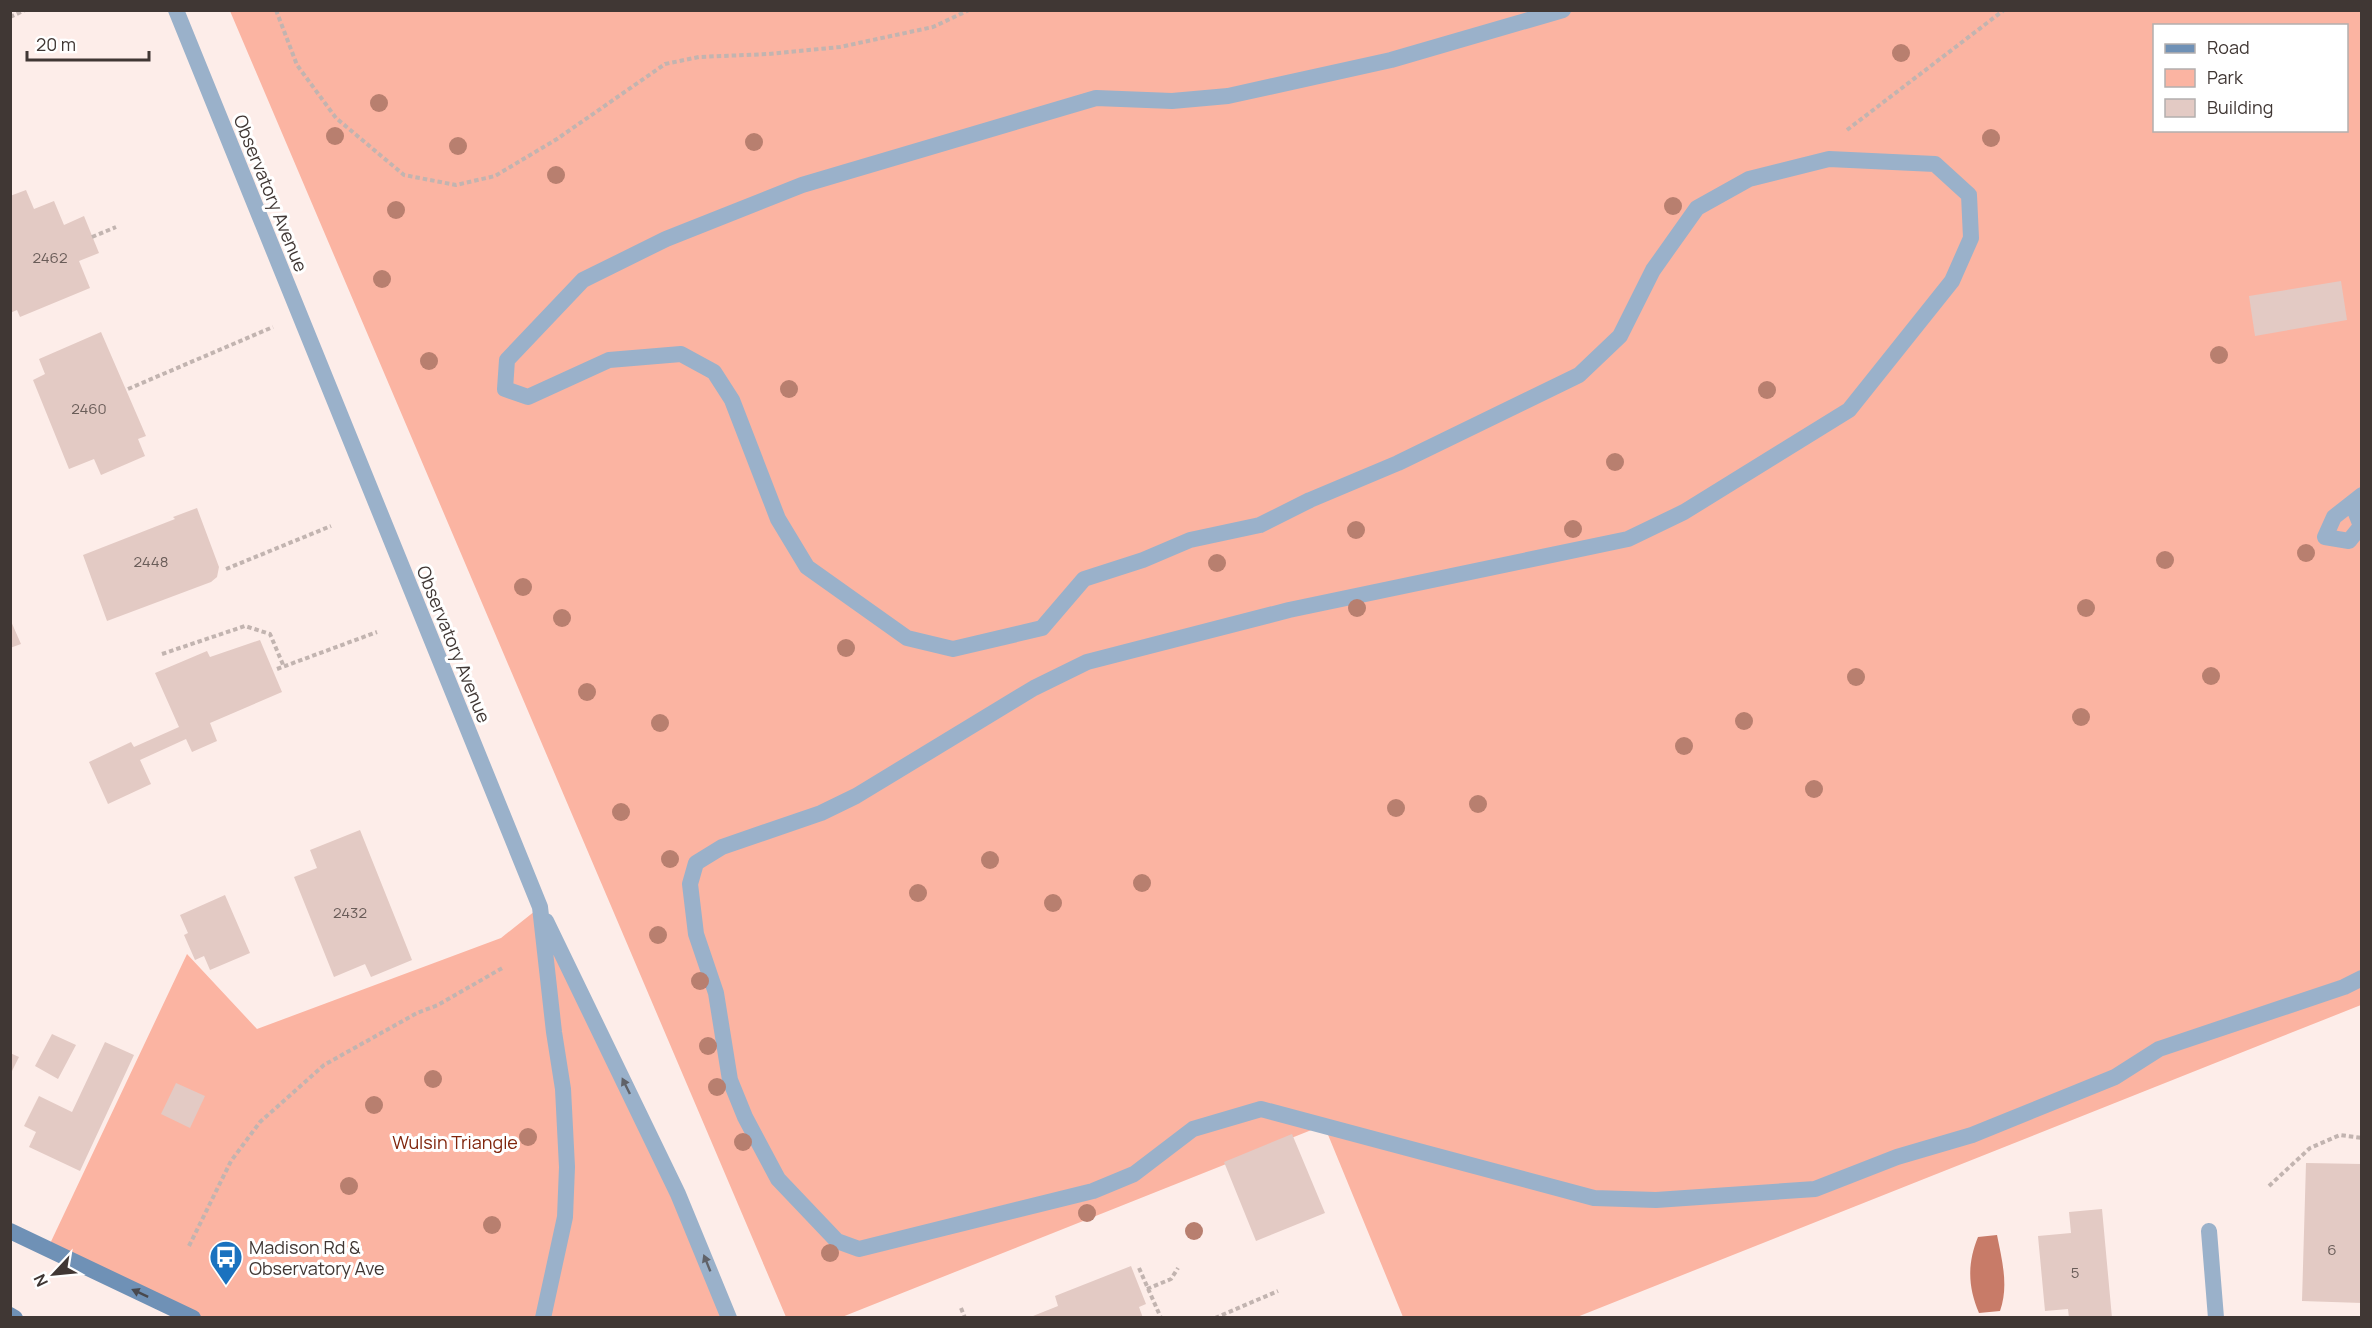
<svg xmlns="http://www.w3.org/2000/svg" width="2372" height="1328" font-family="Manrope,sans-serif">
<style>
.green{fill:#fbb4a2;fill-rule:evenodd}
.water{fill:#c87b68}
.building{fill:#e3cac4}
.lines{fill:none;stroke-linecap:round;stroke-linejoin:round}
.path{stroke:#c2b4b0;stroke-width:4;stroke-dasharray:4.5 3;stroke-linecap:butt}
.service{stroke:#9ab1ca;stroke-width:16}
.tertiary{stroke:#9ab1ca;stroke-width:16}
.secondary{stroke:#6f91b6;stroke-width:16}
.tree{fill:#b87f6f}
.oneway{fill:#606268}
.oneway2{fill:#49494e}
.labels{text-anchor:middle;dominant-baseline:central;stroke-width:6;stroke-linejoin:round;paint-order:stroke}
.number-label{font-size:15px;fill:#695c58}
.street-label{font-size:18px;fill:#403734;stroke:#fff}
.park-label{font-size:18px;fill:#80250c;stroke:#fff}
.poi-label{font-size:18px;fill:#403734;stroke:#fff;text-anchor:start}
</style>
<rect width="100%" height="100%" fill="#fdede9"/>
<path class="green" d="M230 11H2361V1005L1577 1317H1403L1324 1125 842 1317H786ZM2154 26H2346V130H2154Z
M540 907 729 1317H193L47 1250 187 954 257 1029 501 938Z"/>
<path class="water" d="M1997 1235C2002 1260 2009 1286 2000 1311L1979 1313C1968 1287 1967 1264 1978 1237Z"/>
<path class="building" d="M26 190 34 209 54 201 64 225 84 216 99 253 79 261 90 288 20 317 17 310 10 313V196Z
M2341 281 2347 320 2255 336 2249 296Z
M101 332 146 436 138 439 145 456 101 475 94 459 69 469 33 380 45 374 39 359Z
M197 508 219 567 217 577 211 582 107 621 83 555 175 519 173 517Z
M10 619 21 644 10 648Z
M260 640 282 692 210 723 217 741 192 752 186 739 140 760 151 784 108 804 89 762 131 742 134 747 179 727 155 673 207 651 210 657Z
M360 830 412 960 371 977 365 964 334 977 294 877 317 868 310 850Z
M225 895 250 953 210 970 204 956 195 960 184 935 188 933 180 915Z
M52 1034 76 1045 58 1079 35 1066Z
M105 1042 134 1055 80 1171 29 1147 36 1132 24 1126 39 1096 72 1112Z
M10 1053 19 1057 10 1075Z
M176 1083 205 1096 190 1128 161 1114Z
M1292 1134 1325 1213 1256 1241 1224 1162Z
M2306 1163 2362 1164V1303L2302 1301Z
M2102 1209 2112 1318H2069L2068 1309 2045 1311 2038 1236 2071 1233 2069 1212Z
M1131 1266 1146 1304 1139 1307 1143 1318H1028L1058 1306 1055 1296Z"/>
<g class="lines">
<path class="path" d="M276 10 297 65 336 118 404 175 456 185 495 176 557 139 665 64 699 57 769 54 840 47 933 27 969 10
M10 17 25 10
M1847 130 2004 10
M92 237 116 227
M128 389 273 327
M226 569 331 526
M162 654 245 626 270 634 284 667
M277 669 377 632
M2269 1186 2310 1148 2340 1135 2362 1138
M189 1246 231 1161 260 1122 324 1065 417 1013 438 1005 504 967
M1139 1268 1161 1318
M1147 1289 1171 1279 1178 1268
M961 1308 965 1318
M1215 1318 1278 1291"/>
<path class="service" d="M1563 10 1391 60 1228 96 1172 101 1096 98 802 185 666 239 583 280 507 360 505 389 528 397 609 360 681 354 714 372 732 400 778 519 807 567 907 638 953 649 1042 628 1084 579 1143 560 1190 540 1260 525 1310 500 1398 463 1579 375 1620 336 1653 270 1697 208 1749 179 1829 159 1935 164 1969 195 1971 238 1952 281 1849 410 1684 512 1628 539 1289 610 1087 662 1034 688 856 796 821 813 722 847 696 863 690 884 696 934 716 993 730 1080 745 1117 778 1179 837 1241 859 1249 1093 1191 1134 1174 1193 1129 1261 1109 1594 1198 1656 1200 1815 1189 1897 1157 1972 1135 2115 1077 2159 1049 2344 987 2362 978
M2352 503 2361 526 2349 541 2325 537 2334 517 2362 495
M2209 1231 2216 1318"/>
<path class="tertiary" d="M176 10 540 907 554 1032 563 1089 567 1167 565 1217 543 1318
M546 921 678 1194 729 1318"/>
<path class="secondary" d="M10 1231 193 1318
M10 1315 15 1318"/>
</g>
<g class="tree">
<circle cx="1901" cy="53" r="9"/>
<circle cx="379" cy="103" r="9"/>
<circle cx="335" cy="136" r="9"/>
<circle cx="1991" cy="138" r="9"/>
<circle cx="754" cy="142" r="9"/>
<circle cx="458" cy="146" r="9"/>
<circle cx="556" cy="175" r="9"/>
<circle cx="1673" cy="206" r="9"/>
<circle cx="396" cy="210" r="9"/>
<circle cx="382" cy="279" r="9"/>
<circle cx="2219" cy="355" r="9"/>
<circle cx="429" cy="361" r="9"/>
<circle cx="789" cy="389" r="9"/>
<circle cx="1767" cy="390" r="9"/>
<circle cx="1615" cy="462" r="9"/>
<circle cx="1573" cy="529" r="9"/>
<circle cx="1356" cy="530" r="9"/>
<circle cx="2306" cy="553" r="9"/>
<circle cx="2165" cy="560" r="9"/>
<circle cx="1217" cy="563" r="9"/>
<circle cx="523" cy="587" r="9"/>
<circle cx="1357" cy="608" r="9"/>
<circle cx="2086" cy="608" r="9"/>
<circle cx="562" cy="618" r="9"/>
<circle cx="846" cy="648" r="9"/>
<circle cx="2211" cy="676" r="9"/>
<circle cx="1856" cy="677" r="9"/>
<circle cx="587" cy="692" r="9"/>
<circle cx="2081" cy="717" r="9"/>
<circle cx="1744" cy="721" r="9"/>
<circle cx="660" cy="723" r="9"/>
<circle cx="1684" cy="746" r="9"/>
<circle cx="1814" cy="789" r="9"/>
<circle cx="1478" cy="804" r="9"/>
<circle cx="1396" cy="808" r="9"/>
<circle cx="621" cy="812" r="9"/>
<circle cx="670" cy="859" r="9"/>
<circle cx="990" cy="860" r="9"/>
<circle cx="1142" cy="883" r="9"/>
<circle cx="918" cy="893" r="9"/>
<circle cx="1053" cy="903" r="9"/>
<circle cx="658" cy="935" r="9"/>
<circle cx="700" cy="981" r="9"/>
<circle cx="708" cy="1046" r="9"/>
<circle cx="433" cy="1079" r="9"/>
<circle cx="717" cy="1087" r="9"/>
<circle cx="374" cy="1105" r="9"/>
<circle cx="528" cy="1137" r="9"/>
<circle cx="743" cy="1142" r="9"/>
<circle cx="349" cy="1186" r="9"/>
<circle cx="1087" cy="1213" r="9"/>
<circle cx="492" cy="1225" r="9"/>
<circle cx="1194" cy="1231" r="9"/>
<circle cx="830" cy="1253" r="9"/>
</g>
<defs><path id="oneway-solid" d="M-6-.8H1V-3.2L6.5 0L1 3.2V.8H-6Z" transform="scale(1.5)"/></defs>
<g class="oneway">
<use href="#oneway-solid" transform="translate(626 1086) rotate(-116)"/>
<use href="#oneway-solid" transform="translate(707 1263) rotate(-112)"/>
</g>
<use class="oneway2" href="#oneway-solid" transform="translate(140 1293) rotate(-155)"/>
<defs>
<symbol id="bus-pin" viewBox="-11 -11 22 30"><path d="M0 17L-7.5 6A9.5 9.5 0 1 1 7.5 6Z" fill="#1a72bf" stroke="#fff"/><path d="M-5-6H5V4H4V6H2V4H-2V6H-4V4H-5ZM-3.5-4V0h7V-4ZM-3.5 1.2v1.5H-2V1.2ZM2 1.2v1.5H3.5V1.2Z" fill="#fff"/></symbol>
</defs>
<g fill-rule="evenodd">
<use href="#bus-pin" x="207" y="1238" width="38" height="52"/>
</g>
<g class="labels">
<g class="number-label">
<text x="50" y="257">2462</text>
<text x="89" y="408">2460</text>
<text x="151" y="561">2448</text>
<text x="350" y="912">2432</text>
<text x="2332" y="1249">6</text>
<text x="2075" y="1272">5</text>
</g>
<g class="street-label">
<text transform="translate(271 193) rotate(68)">Observatory Avenue</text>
<text transform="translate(454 644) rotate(68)">Observatory Avenue</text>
</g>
<g class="park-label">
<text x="455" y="1142">Wulsin Triangle</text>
</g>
<g class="poi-label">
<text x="249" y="1247">Madison Rd &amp;<tspan x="249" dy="21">Observatory Ave</tspan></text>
</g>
</g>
<rect width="2372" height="1328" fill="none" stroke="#403734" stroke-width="24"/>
<rect x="2153" y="24" width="195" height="108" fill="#ffffff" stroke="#b3afae" stroke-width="1.5"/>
<rect x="2165" y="44" width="30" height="9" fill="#6f91b6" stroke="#b3afae" stroke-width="1.5"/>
<text x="2207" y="54" font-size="18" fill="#403734">Road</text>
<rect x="2165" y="69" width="30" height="18" fill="#fbb4a2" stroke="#b3afae" stroke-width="1.5"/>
<text x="2207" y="84" font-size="18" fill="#403734">Park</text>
<rect x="2165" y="99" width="30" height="18" fill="#e3cac4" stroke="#b3afae" stroke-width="1.5"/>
<text x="2207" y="114" font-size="18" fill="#403734">Building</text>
<g transform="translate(54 1274) rotate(244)" stroke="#ffffff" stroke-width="4.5" paint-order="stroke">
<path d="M0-4.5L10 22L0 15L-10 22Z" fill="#403734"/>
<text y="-9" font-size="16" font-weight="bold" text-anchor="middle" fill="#403734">N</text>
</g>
<path d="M27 51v9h122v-9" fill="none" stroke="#403734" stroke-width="3"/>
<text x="36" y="51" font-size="18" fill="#403734" stroke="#ffffff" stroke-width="4.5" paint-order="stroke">20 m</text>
</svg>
